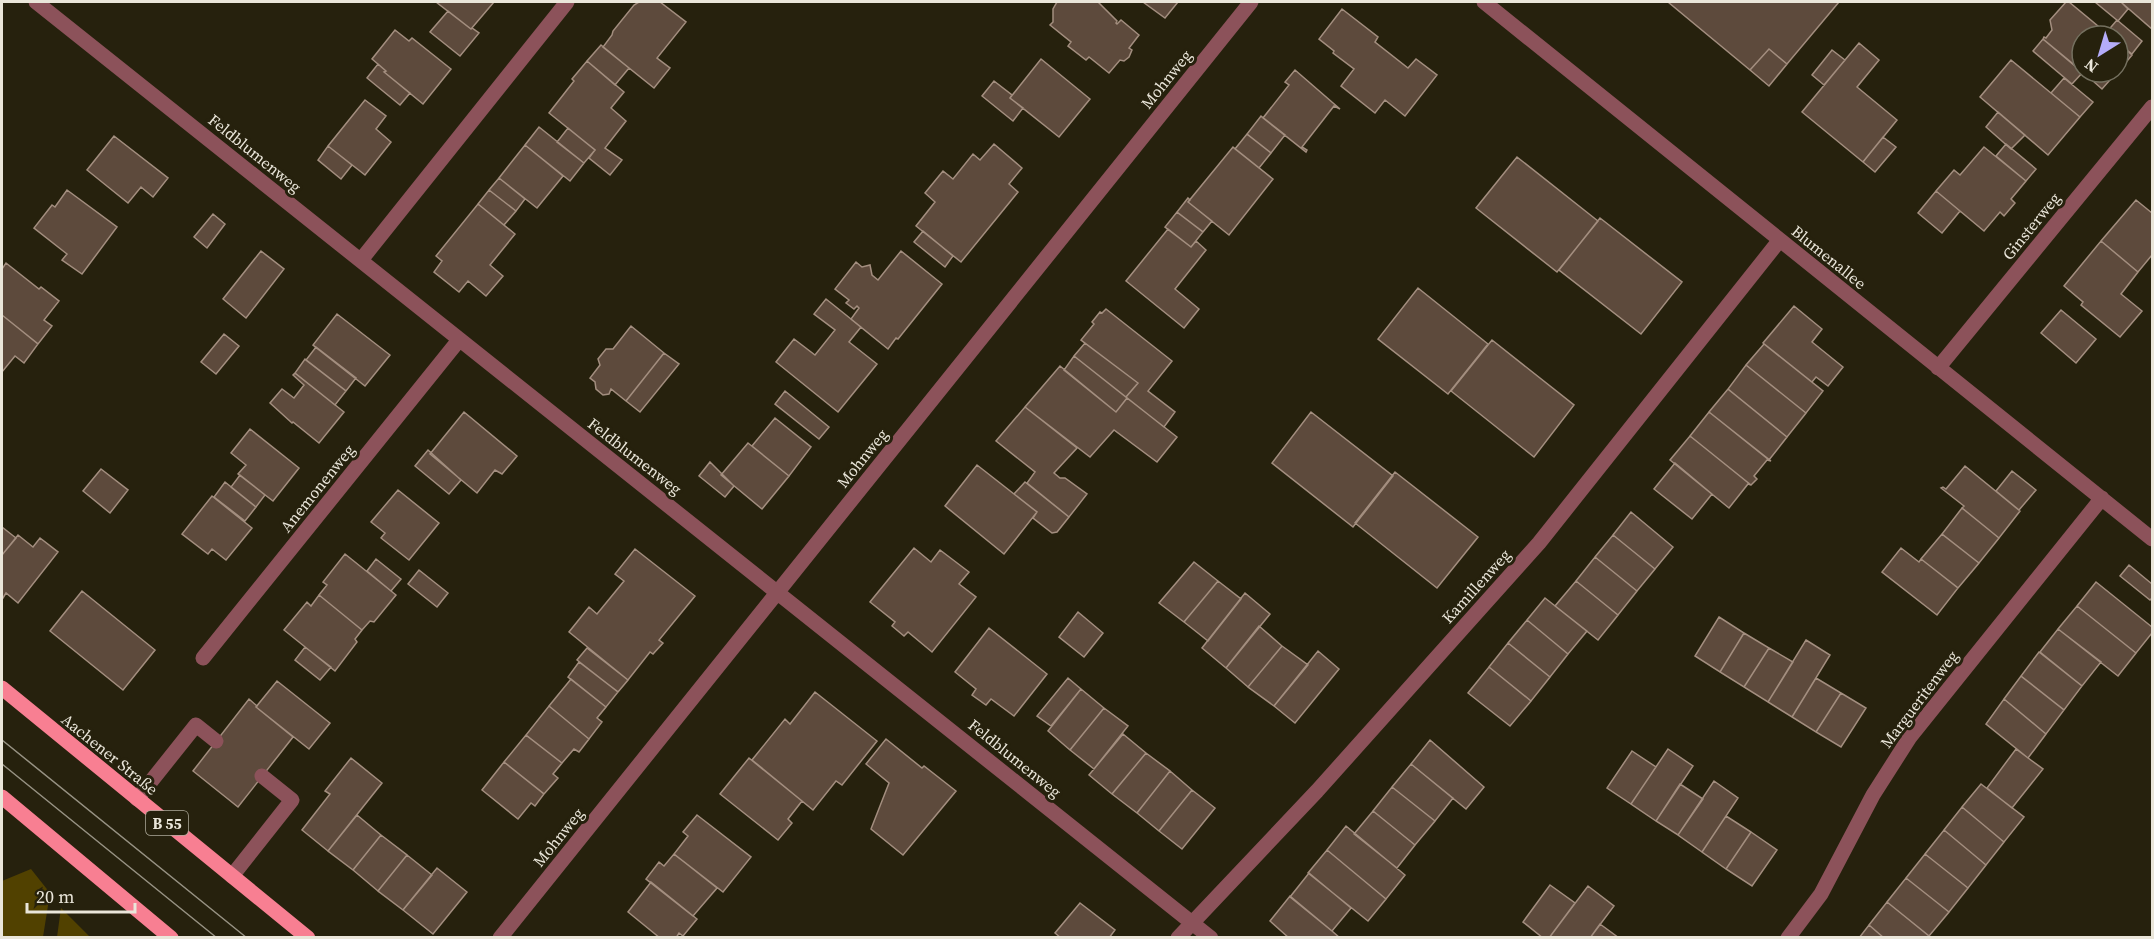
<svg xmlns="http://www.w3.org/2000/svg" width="2154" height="939" font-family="'Source Serif 4',serif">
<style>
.green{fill:#514100}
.building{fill:#5d4a3c;stroke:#a38e7f;stroke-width:1.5}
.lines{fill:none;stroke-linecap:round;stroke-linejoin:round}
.service{stroke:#8c525a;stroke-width:15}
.minor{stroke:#8c525a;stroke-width:15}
.primary{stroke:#f87f92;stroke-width:15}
.tram{stroke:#979283;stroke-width:1.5}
.labels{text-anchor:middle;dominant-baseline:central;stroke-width:6;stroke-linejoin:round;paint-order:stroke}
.shield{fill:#26210d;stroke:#afab9c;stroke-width:1.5}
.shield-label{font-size:15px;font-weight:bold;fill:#eae6da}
.street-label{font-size:16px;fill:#eae6da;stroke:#26210d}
</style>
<rect width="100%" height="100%" fill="#26210d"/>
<path class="green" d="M31 869 50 893 43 937H2V881Z
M61 908 90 937H57Z"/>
<path class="building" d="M436 2H494L471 29Z
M639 2H660L686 22 657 58 670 68 654 88 603 47 612 35 613 31 634 5Z
M1057 2H1098L1117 21 1116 23 1117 24 1121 20 1139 35 1129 48 1132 50 1129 57 1124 61 1120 60 1109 73 1089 57 1086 60 1068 46 1071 42 1050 25 1053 22V9Z
M1143 2H1178L1165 18Z
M1668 2H1839L1787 64 1769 49 1750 70Z
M2066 2H2069L2110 36H2082V72L2043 39 2044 37 2046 38 2052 30 2050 20Z
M2095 2H2122V3L2128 9 2118 21Z
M2123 2H2152V29L2122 3Z
M1342 9 1378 37 1375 42 1408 68 1416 59 1437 75 1405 116 1385 100 1375 113 1341 86 1354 69 1333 53 1334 51 1319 39Z
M448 11 471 29 472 28 479 33 460 56 430 32Z
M2117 20 2142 41 2132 54 2118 43V36H2110L2106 33Z
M395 30 409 41 412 38 451 69 423 104 384 72 386 71 372 59Z
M2043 39 2083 72 2072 84 2033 51Z
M1859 43 1879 60 1857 87 1897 120 1863 162 1802 112Z
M2118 43 2132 55 2118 72Z
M601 45 629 68 615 85 587 61Z
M1769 49 1787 64 1769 86 1750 70Z
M1832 50 1845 60 1824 85 1812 75Z
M1041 59 1090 99 1059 137 1010 98Z
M2011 60 2080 117 2048 155 1980 97Z
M587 61 624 92 611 108 626 121 605 148 622 160 610 175 589 158 595 150 549 113 574 81 572 79Z
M378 64 386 71 384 72 410 93 400 105 367 78Z
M1295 70 1340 109 1334 106 1302 147 1307 150 1306 152 1263 118 1289 85 1285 82Z
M2083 72H2117L2102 89Z
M2064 78 2093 102 2080 117 2051 93Z
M994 81 1012 95 1010 98 1023 108 1013 121 982 96Z
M365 100 386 116 376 129 391 142 365 175 328 146Z
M1998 112 2025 135 2011 149 1986 127Z
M1261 116 1285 135 1271 153 1247 134Z
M539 127 584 163 570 181 525 145Z
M568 128 595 150 584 163 557 142Z
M1247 134 1271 153 1259 168 1235 149Z
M114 136 168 178 153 197 141 187 128 203 87 170Z
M1883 137 1896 147 1875 172 1863 162Z
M994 144 1022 168 1009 184 1018 192 961 262 916 226 935 202 925 193 943 171 953 179 973 154 980 160Z
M2006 144 2036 169 2026 181 1996 156Z
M525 145 563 176 537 208 499 178Z
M328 146 352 165 341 179 318 160Z
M1233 147 1273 179 1229 235 1188 202Z
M1984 147 2026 181 2011 199 2015 203 2004 216 2000 212 1984 231 1936 191 1954 170 1960 175Z
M1517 157 1598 221 1557 272 1476 208Z
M499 178 525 199 516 211 489 190Z
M67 190 117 227 82 274 62 260 67 254 34 228 52 205 55 207Z
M489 190 516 211 504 225 478 204Z
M1936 191 1960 211 1942 233 1918 213Z
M1188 198 1190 200 1188 202 1212 221 1203 232 1177 212Z
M2136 200 2152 213V255L2138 272 2101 241Z
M478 204 515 234 490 265 503 276 486 296 468 281 459 292 434 272 442 261 436 256Z
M1177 212 1203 232 1191 247 1165 227Z
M213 214 225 224 207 248 194 237Z
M1600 218 1682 282 1641 334 1559 270Z
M1168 229 1191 247 1196 241 1206 250 1175 289 1199 309 1184 328 1126 281Z
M923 231 953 256 945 267 914 242Z
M2101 241 2138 272 2121 294 2142 311 2120 337 2081 305 2083 302 2064 286Z
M261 251 284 269 246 318 223 299Z
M901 251 942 284 898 339 896 338 888 349 851 319 859 308 857 306 854 309 846 303 849 300 835 289 856 262 862 267 870 265 872 275 878 280Z
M6 263 39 289 41 287 59 301 44 320 52 326 38 344 2 315V269Z
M1418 288 1488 344 1448 394 1378 339Z
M826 299 861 327 849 342 877 364 838 412 776 362 794 339 815 355 835 330 814 314Z
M1794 306 1822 329 1812 342 1843 367 1828 386 1816 377 1812 382 1763 343Z
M1106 309 1172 361 1148 391 1175 412 1164 427 1126 397 1138 383 1081 340 1094 324 1092 322 1100 312 1102 313Z
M2061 310 2096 339 2076 363 2041 333Z
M337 314 390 355 365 386 313 345Z
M2 315 38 344 24 363 15 356 2 372Z
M631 326 664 353 626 401 611 389 609 394 603 395 596 389 595 382 590 378 600 365 598 359 606 349H613Z
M224 334 239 346 216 374 201 362Z
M1492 340 1574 405 1534 457 1451 391Z
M1085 343 1138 383 1126 397 1074 356Z
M1764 344 1823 391 1806 413 1746 365Z
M316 347 356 378 346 391 306 360Z
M664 353 679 364 640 412 626 401Z
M1074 356 1127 398 1116 412 1064 370Z
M305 359 346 391 335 405 295 373Z
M1746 365 1806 413 1787 437 1728 389Z
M1060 366 1116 412 1127 398 1177 437 1157 462 1114 430 1090 457 1025 407Z
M295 373 344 412 319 443 293 422 292 423 270 403 282 389 294 398 304 385 293 375Z
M1728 389 1787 437 1769 460 1709 412Z
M785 391 829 427 819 439 775 404Z
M1025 407 1077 448 1054 473 1060 478H1065L1087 494 1069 517 1027 483 1035 472 996 441Z
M464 412 517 456 502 474 495 470 477 493 430 454Z
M1311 412 1393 476 1353 527 1272 463Z
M1709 412 1771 461 1767 460 1754 476 1757 479 1751 485 1690 436Z
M775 418 811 447 789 476 752 446Z
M250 429 299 468 273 501 238 474 246 465 231 453Z
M1690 436 1751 485 1748 484 1729 508 1670 460Z
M748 443 789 476 762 509 721 475Z
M428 450 461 480 449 494 415 466Z
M710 462 734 486 725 497 699 476Z
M1675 463 1712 494 1692 519 1654 489Z
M977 465 1037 512 1004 554 945 506Z
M1965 466 2020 511 1999 538 1962 508 1964 506 1941 488 1943 487 1946 489Z
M101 469 128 490 110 513 83 491Z
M2012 471 2036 490 2019 510 1996 491Z
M1395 472 1478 537 1437 588 1355 523Z
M240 475 265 495 256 507 231 487Z
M225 482 256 507 245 521 214 497Z
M1025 482 1069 517 1057 532 1052 533 1033 518 1037 512 1014 494Z
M398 490 439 523 409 560 381 538 385 533 371 522Z
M212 496 252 528 226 560 212 549 208 554 182 534Z
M1962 508 1999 538 1979 563 1942 534Z
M1631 512 1673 547 1655 569 1613 535Z
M2 527 16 538 2 555Z
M1942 534 1979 563 1958 588 1921 559Z
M18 535 33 547 40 538 58 552 18 603 6 593 3 598 2 597V555Z
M1613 535 1655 569 1637 591 1595 557Z
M914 548 931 562 940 550 969 572 959 584 976 597 932 652 908 632 904 636 892 626 895 622 870 602Z
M1901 548 1919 562 1921 559 1958 588 1937 615 1882 572Z
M635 549 695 596 659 640 663 643 653 654 650 652 628 680 569 632 589 607 597 614 624 581 615 574Z
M345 554 396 595 374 622 370 621 362 630 319 595 327 585 323 582Z
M1595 557 1637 591 1618 615 1576 581Z
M376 559 401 579 391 591 367 571Z
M1194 562 1218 581 1184 622 1159 603Z
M2129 565 2152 584V598L2150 600 2120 576Z
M419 570 448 593 437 607 408 584Z
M1218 581 1241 599 1208 641 1184 622Z
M1576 581 1618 615 1598 640 1555 606Z
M2096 582 2152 627V633L2136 653 2077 606Z
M82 591 155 650 123 690 50 631Z
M1245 593 1270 614 1226 668 1202 648Z
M319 595 362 630 355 639 357 642 335 671 284 630 307 602 311 606Z
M1545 598 1587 631 1568 654 1527 620Z
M2077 606 2136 653 2118 676 2058 629Z
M1078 612 1103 633 1084 657 1059 637Z
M1719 617 1744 633 1720 672 1695 656Z
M1527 620 1568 654 1550 677 1508 643Z
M1259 626 1282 646 1248 687 1226 668Z
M989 628 1047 674 1014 716 991 699 986 705 972 695 976 689 955 672Z
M2058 629 2101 662 2082 686 2040 652Z
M1744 633 1769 648 1744 687 1720 672Z
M1806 640 1830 655 1792 717 1768 702Z
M1508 643 1550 677 1531 701 1489 667Z
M1282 646 1308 665 1274 706 1248 687Z
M305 647 331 667 320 680 295 660Z
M587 648 628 680 618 692 577 660Z
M1769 648 1793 662 1768 702 1744 687Z
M1318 651 1339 669 1295 723 1274 706Z
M2039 652 2082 686 2064 710 2021 676Z
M579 662 618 692 606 707 568 677Z
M1489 667 1531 701 1510 726 1468 693Z
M2021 676 2064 710 2046 734 2004 699Z
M1068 678 1081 689 1051 726 1037 716Z
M1816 678 1841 693 1816 732 1792 717Z
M571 679 606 707 597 718 602 722 589 739 549 706Z
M277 681 330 723 309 749 256 707Z
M1081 689 1104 708 1070 750 1048 731Z
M815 692 877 741 842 785 836 781 813 810 752 760 785 719 790 724Z
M1841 693 1866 708 1841 747 1816 732Z
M249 699 257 706 256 707 293 737 238 807 193 771Z
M2004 699 2046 734 2028 758 1986 724Z
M549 706 589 739 579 752 574 749 562 763 526 735Z
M1104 708 1128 726 1094 769 1070 750Z
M1123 734 1146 753 1112 794 1089 775Z
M526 735 562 763 553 774 558 778 544 794 504 762Z
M886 739 922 768 924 766 956 791 903 855 871 829 889 783 866 764Z
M1430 740 1484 787 1466 809 1411 764Z
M1668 749 1693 766 1656 821 1631 804Z
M2016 749 2043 769 2012 808 1987 788Z
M1632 751 1656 767 1631 804 1607 788Z
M1146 753 1170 771 1137 813 1112 794Z
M351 758 382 783 328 851 302 830 330 794 325 791Z
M749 758 802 801 788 819 792 823 778 840 720 794Z
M504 762 544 794 535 806 531 803 518 819 482 790Z
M1411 764 1453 798 1435 821 1392 787Z
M1170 771 1192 790 1159 831 1137 813Z
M1714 781 1738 798 1702 852 1678 835Z
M1680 784 1703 799 1678 835 1656 821Z
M1981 784 2024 817 2004 842 1962 807Z
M1392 787 1435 821 1415 845 1373 811Z
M1192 790 1215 808 1182 849 1159 831Z
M1962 807 2004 842 1986 865 1944 830Z
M1373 811 1415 845 1397 868 1354 834Z
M357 815 381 835 353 870 328 851Z
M697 815 751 857 723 892 674 854 688 836 683 832Z
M1726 816 1751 832 1726 869 1702 852Z
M1346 826 1405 875 1386 899 1327 850Z
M1944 830 1986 865 1968 888 1925 854Z
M1751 832 1777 850 1752 886 1726 869Z
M381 835 407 855 378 891 353 870Z
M1327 850 1386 899 1368 921 1308 873Z
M674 854 717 888 693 916 646 879 659 862 664 866Z
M1925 854 1968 888 1949 912 1906 878Z
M407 855 432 875 403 910 378 891Z
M437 868 467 892 433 934 403 910Z
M1309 873 1351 908 1332 931 1290 897Z
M1906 878 1949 912 1929 936 1887 902Z
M651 882 697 919 683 936 679 933 676 938H660L628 912Z
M1550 885 1575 903 1549 938H1543L1523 922Z
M1588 886 1614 906 1590 938H1549Z
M1290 896 1332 931 1340 938H1289L1270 921Z
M1887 902 1929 936 1928 938H1884L1869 925Z
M1080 903 1115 930 1109 938H1061L1055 933Z
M1600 924 1619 938H1590Z
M1869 925 1884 938H1859Z"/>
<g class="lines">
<path class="service" d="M137 799 196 725 216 741
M232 876 292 800 262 776"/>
<path class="minor" d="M36 2 1211 938
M1484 2 2152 539
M361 260 567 2
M1938 368 2152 107
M203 658 459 340
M500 938 1251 2
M1178 938 1317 791 1539 543 1779 241
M1788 938 1821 894 1873 795 1910 737 2102 498"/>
<path class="primary" d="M2 688 308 938
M2 797 171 938"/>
<path class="tram" d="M2 740 247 938
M2 764 217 938"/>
</g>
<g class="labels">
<rect class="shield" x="146" y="811" width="42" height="24" rx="4.5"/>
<g class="shield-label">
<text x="167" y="823">B 55</text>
</g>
<g class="street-label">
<text transform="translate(1166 79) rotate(-51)">Mohnweg</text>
<text transform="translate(255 153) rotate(39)">Feldblumenweg</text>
<text transform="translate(2031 226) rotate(-51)">Ginsterweg</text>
<text transform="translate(1829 257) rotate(39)">Blumenallee</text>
<text transform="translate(635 456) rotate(38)">Feldblumenweg</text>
<text transform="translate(862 458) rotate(-51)">Mohnweg</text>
<text transform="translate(317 488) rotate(-51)">Anemonenweg</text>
<text transform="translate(1476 586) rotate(-48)">Kamillenweg</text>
<text transform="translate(1919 699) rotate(-53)">Margueritenweg</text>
<text transform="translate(110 754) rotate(39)">Aachener Straße</text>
<text transform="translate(1015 758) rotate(39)">Feldblumenweg</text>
<text transform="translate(558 837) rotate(-51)">Mohnweg</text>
</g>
</g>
<rect width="2154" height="939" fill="none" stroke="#eae6da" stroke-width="6"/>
<g transform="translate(2100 54) rotate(217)"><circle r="28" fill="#26210d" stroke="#74705f" stroke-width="1.5"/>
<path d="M0-4.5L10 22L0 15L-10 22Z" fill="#b4acf9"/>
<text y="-9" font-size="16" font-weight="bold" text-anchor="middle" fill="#eae6da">N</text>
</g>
<path d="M27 903v9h108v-9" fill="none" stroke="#eae6da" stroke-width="3"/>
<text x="36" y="903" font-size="18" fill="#eae6da" stroke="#26210d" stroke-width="4.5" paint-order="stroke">20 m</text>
</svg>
